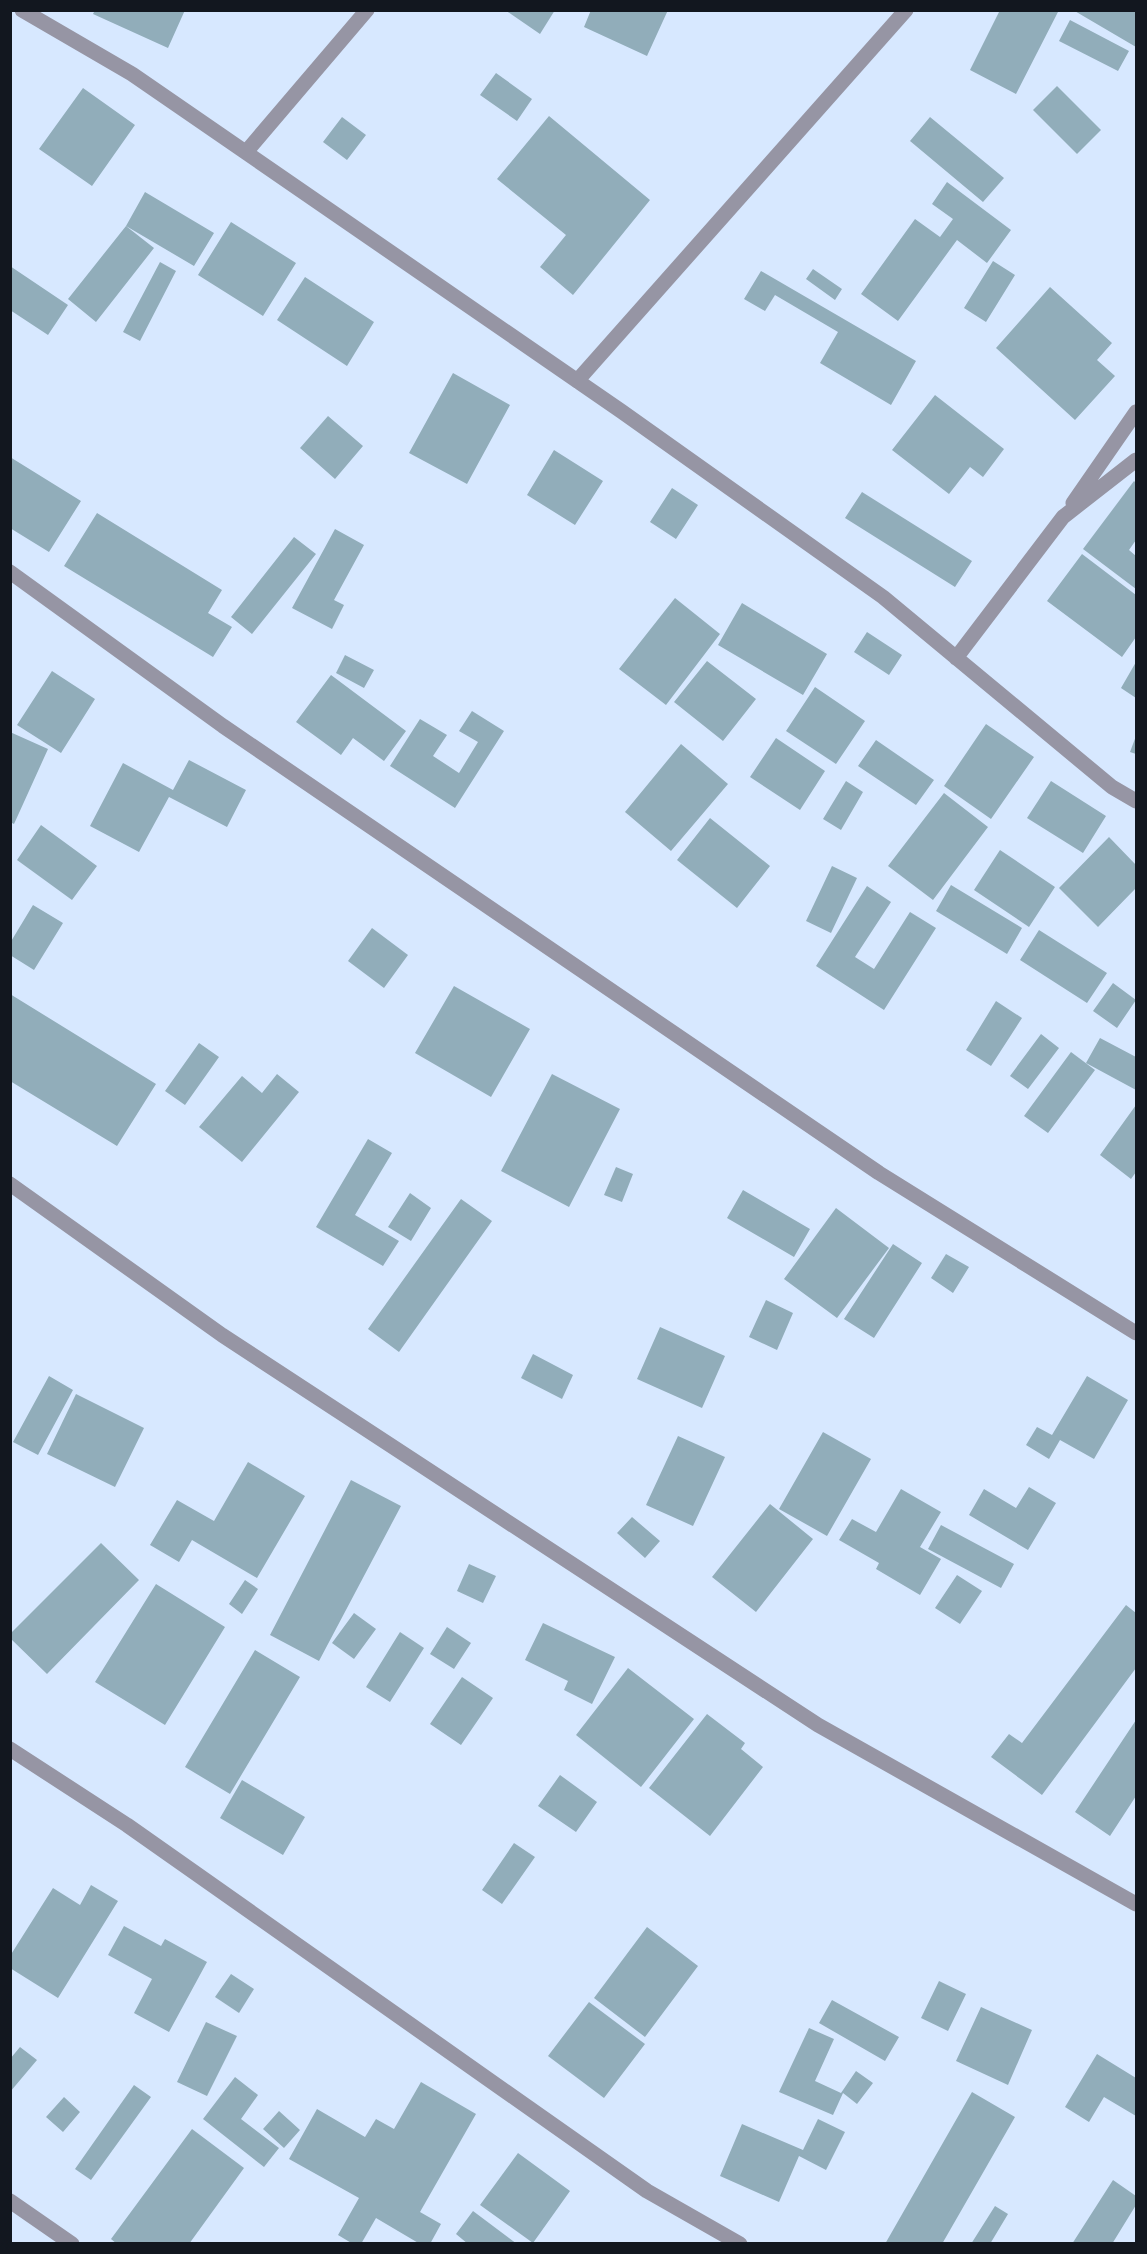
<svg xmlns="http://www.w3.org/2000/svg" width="1147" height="2254" font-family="Overpass,sans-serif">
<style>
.building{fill:#91adba}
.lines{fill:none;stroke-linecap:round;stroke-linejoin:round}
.street{stroke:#9695a4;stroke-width:15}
</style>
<rect width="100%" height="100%" fill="#d7e8ff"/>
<path class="building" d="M95 10H185L168 48 93 14Z
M505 10H555L540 34Z
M591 10H668L647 56 584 27Z
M1000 10H1059L1016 94 970 70Z
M1073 10H1136V47Z
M1070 20 1129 51 1118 71 1059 41Z
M496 73 532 99 517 121 480 95Z
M1057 86 1101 130 1077 154 1033 110Z
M83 88 135 125 92 186 39 149Z
M549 116 650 200 573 295 540 267 566 235 497 179Z
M342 117 366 135 347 160 323 142Z
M930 117 1004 178 983 202 910 141Z
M947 182 1011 230 987 263 957 240 898 321 861 294 915 219 940 237 953 219 932 204Z
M145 192 214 233 194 266 126 226Z
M231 222 296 263 263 316 198 275Z
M126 226 154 248 96 322 68 299Z
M993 261 1015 275 986 322 964 308Z
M160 262 176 271 140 341 123 332Z
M10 266 68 305 48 335 10 310Z
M813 269 842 289 835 300 806 279Z
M761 271 916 361 891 405 820 363 838 332 775 295 765 311 744 299Z
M305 277 374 322 347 366 277 320Z
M1050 287 1112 343 1097 360 1115 376 1075 420 996 348Z
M453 373 510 405 467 484 409 453Z
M935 395 1004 449 983 477 970 467 949 494 892 450Z
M328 416 363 446 335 479 300 448Z
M554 450 603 481 575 525 527 495Z
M10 457 81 501 49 552 10 528Z
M1134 481 1136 483V540L1129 550 1136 556V589L1083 549Z
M672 488 698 505 676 539 650 522Z
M862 492 972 561 955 587 845 518Z
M97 513 222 590 208 613 232 627 213 657 64 566Z
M335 529 364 545 334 600 344 605 332 629 292 608Z
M294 537 316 554 252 634 231 617Z
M1082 554 1136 595V637L1122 657 1047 601Z
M675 598 720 634 666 705 619 669Z
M742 603 827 654 803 695 718 645Z
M867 632 902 655 889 675 854 652Z
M345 655 374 670 364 688 336 673Z
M707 661 756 699 723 741 674 702Z
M1136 662V698L1121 688Z
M52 671 95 699 61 753 17 725Z
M331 675 406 731 384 761 353 738 341 755 296 722Z
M815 687 865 721 836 764 786 731Z
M472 711 504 731 455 808 390 766 420 719 447 735 433 756 459 773 478 742 459 731Z
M986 724 1034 757 991 819 944 786Z
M10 732 48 749 14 824 10 822Z
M1136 736V754L1130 752Z
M776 738 825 771 800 810 750 777Z
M876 740 934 780 916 805 858 766Z
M681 744 728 784 671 851 625 812Z
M189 760 246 790 227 827 169 797 139 852 90 826 123 763 173 790Z
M846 781 863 792 841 830 823 819Z
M1051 781 1106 816 1083 853 1027 818Z
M944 793 988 827 933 900 888 866Z
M710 818 770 866 737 908 677 860Z
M41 825 97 866 72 900 17 860Z
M1109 837 1136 865V888L1098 927 1059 888Z
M1000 850 1055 887 1029 927 974 890Z
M832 866 857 878 831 933 806 921Z
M951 885 1022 928 1007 954 936 911Z
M867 886 891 902 855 957 874 969 910 912 936 928 884 1010 816 966Z
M33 905 63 923 34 970 10 955V943Z
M372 928 408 955 384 988 348 961Z
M1039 930 1107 973 1087 1003 1020 960Z
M1113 983 1136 1000 1117 1028 1093 1011Z
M454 986 530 1029 491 1097 415 1053Z
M10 994 156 1084 117 1146 10 1081Z
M996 1001 1022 1018 991 1066 966 1050Z
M1041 1034 1059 1048 1028 1089 1010 1076Z
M1100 1038 1136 1057V1090L1086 1063Z
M199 1043 219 1057 185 1105 165 1091Z
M1071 1052 1095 1070 1048 1133 1024 1116Z
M277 1074 299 1092 242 1162 199 1127 242 1076 262 1093Z
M552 1074 620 1109 569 1207 501 1171Z
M1136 1105V1172L1131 1179 1100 1155Z
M368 1139 392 1153 355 1215 399 1241 383 1266 316 1227Z
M616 1167 633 1174 622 1202 604 1195Z
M743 1190 810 1229 794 1257 727 1218Z
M410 1193 431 1208 411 1241 388 1227Z
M461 1199 492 1221 399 1352 368 1329Z
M836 1208 889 1248 837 1318 784 1279Z
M893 1244 922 1263 874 1338 844 1319Z
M946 1254 969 1267 953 1293 931 1278Z
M766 1300 793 1313 777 1350 749 1337Z
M660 1327 725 1356 702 1408 637 1379Z
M533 1354 573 1375 562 1399 521 1378Z
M49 1376 73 1390 38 1455 13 1442Z
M1087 1376 1128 1400 1094 1459 1060 1440 1049 1459 1026 1445 1037 1427 1052 1435Z
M76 1394 144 1428 115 1487 47 1454Z
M823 1432 871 1459 827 1536 779 1509Z
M678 1436 725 1457 693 1526 646 1505Z
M248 1462 305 1496 257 1578 192 1540 179 1562 150 1545 177 1500 214 1521Z
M351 1480 401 1506 319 1661 270 1635Z
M1029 1487 1056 1503 1028 1550 969 1515 984 1489 1016 1508Z
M901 1489 941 1512 920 1547 941 1559 920 1595 876 1569 879 1563 839 1540 852 1519 876 1532Z
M770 1504 813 1539 756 1612 712 1577Z
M632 1517 660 1541 645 1558 617 1533Z
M941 1525 1014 1564 1001 1588 928 1549Z
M101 1543 139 1580 47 1674 10 1638V1634Z
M469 1564 496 1576 483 1603 457 1591Z
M957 1575 982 1591 960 1624 935 1608Z
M245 1580 258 1589 242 1614 229 1604Z
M156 1584 225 1627 165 1725 95 1682Z
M1126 1605 1136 1613V1668L1042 1795 991 1757 1009 1734 1022 1743Z
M354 1613 376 1629 354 1659 332 1643Z
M543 1623 615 1657 592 1704 564 1690 568 1681 525 1660Z
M447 1627 471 1643 454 1669 430 1654Z
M400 1632 424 1648 390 1702 366 1687Z
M255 1650 300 1677 230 1794 185 1767Z
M628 1668 694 1719 641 1787 576 1735Z
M462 1677 493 1698 461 1745 430 1724Z
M707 1714 745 1743 741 1749 763 1767 710 1836 649 1788Z
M1136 1720V1796L1110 1836 1075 1812Z
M560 1775 597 1802 576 1832 538 1806Z
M242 1780 305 1817 283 1855 220 1818Z
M514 1843 535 1857 502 1904 482 1890Z
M91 1885 118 1901 58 1998 10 1968V1956L53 1888 80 1905Z
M124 1926 161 1946 165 1939 207 1962 169 2032 134 2013 152 1979 108 1955Z
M647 1927 698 1966 645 2037 594 1998Z
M231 1974 254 1989 239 2013 215 1997Z
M939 1981 966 1994 948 2031 921 2018Z
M832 2000 899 2037 885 2061 819 2023Z
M589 2002 645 2044 604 2098 548 2056Z
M981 2007 1032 2030 1008 2085 956 2061Z
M206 2022 237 2036 207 2096 177 2082Z
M809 2028 834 2039 815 2081 841 2093 856 2071 873 2083 857 2104 843 2093 833 2115 779 2092Z
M20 2047 37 2060 10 2092V2059Z
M1097 2054 1136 2078V2116L1104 2097 1089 2122 1065 2107Z
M235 2077 258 2095 241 2119 279 2148 264 2167 203 2119Z
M421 2082 476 2114 420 2212 441 2224 430 2244H420L376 2218 361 2244H353L338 2235 359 2198 289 2159 317 2109 365 2137 376 2119 394 2129Z
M134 2085 151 2097 91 2180 75 2169Z
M972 2092 1015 2117 942 2244H885Z
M64 2097 80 2112 63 2132 46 2117Z
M279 2111 300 2130 284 2148 263 2129Z
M818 2119 845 2132 826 2170 799 2156 779 2202 720 2176 742 2124 803 2150Z
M192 2129 244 2168 189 2244H117L111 2239Z
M518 2153 570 2191 533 2243 480 2205Z
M1113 2180 1136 2196V2205L1112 2244H1072Z
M995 2206 1008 2214 990 2244H971Z
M473 2211 517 2244H468L456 2234Z"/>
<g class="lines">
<path class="street" d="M22 10 132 74 621 411 883 597 1112 787 1136 801
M246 152 367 10
M577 381 906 10
M1073 503 1136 412
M10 572 223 726 879 1173 1136 1333
M956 658 1063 517 1136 460
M10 1184 222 1335 818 1725 1136 1904
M10 1749 127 1825 647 2191 740 2244
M10 2201 72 2244"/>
</g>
<rect width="1147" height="2254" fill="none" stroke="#12171f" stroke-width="24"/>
</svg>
